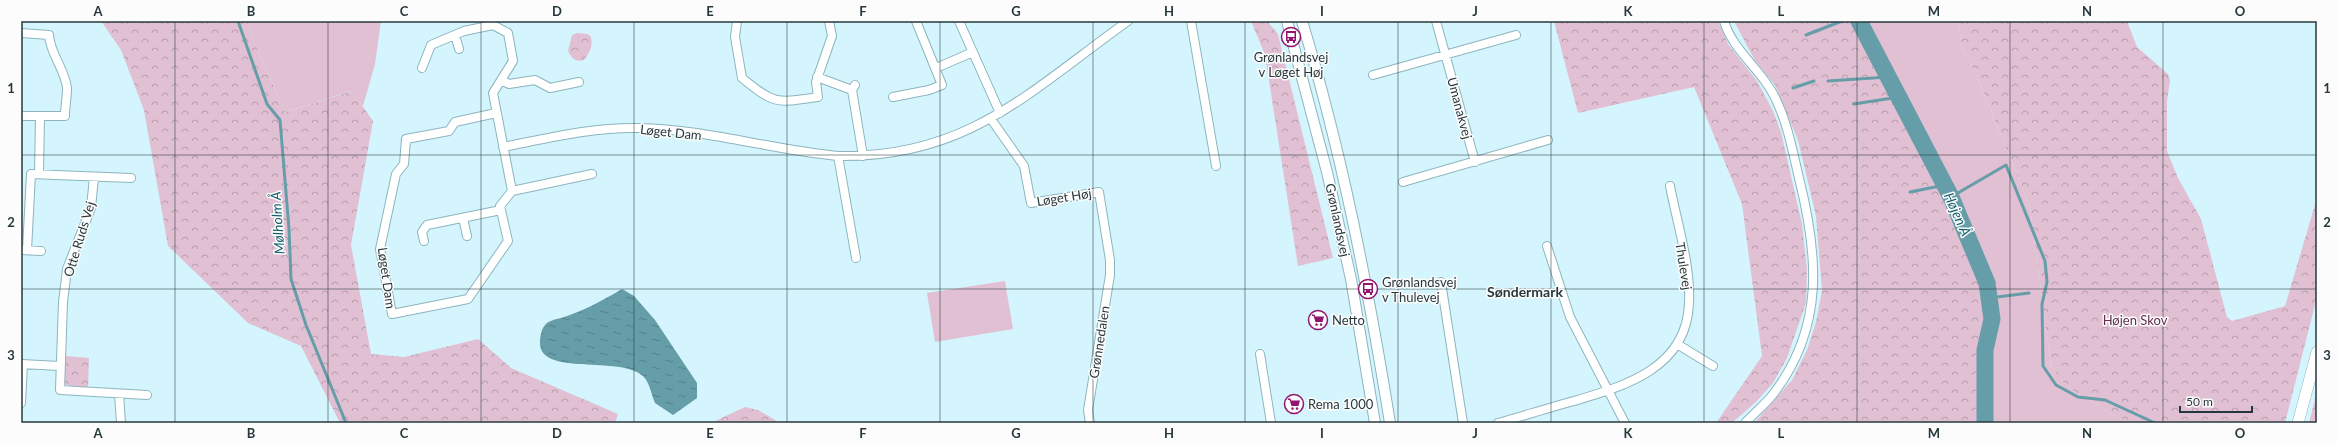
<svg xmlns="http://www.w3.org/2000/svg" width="2338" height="444" font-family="Lato,sans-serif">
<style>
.grass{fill:#e2c0d3}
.forest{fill:url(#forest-crowns)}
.water{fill:url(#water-ripples)}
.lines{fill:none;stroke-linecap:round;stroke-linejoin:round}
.stream{stroke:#659da9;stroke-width:3}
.river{stroke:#659da9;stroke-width:17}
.minor-casing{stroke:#8cb5be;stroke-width:10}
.tertiary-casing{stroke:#8cb5be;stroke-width:12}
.secondary-casing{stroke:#8cb5be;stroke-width:12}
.minor{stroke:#fff;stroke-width:8}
.tertiary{stroke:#fff;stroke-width:10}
.secondary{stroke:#fff;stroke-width:11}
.grid{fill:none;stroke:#27383c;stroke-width:1;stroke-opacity:0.55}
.labels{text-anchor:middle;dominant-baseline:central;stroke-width:3;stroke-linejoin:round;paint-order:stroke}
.poi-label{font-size:13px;fill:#27383c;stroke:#fcfcfc;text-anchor:start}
.street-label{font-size:13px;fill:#27383c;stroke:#fcfcfc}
.park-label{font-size:13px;fill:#642e51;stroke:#fcfcfc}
.water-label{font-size:14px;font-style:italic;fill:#135f6d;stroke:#fcfcfc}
.neighbourhood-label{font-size:14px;font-weight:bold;fill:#27383c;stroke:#fcfcfc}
.neatline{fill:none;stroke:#27383c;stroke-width:1.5}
.grid-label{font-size:13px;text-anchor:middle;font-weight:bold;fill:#27383c}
</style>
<defs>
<pattern id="forest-crowns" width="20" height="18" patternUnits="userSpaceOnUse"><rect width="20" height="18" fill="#e2c0d3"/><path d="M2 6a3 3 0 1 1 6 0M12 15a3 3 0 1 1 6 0" fill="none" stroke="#b79dac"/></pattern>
<pattern id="water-ripples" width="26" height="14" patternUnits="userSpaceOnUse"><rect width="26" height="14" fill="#659da9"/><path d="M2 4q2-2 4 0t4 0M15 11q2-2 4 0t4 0" fill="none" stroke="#53818b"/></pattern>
</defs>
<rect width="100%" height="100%" fill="#d4f5fd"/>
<path class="grass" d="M249 21H381L375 64 363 106 351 91 285 112 251 35Z
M1867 21H1958L1962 47 1979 81 2030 207 2051 366 2072 390 2128 423H1991L1990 380Z
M1005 281 1013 329 935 342 927 293Z"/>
<path class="forest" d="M101 21H249L251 35 285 112 352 91 373 121 351 245 371 354 404 357 478 339 511 368 618 414 615 423H340L301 346 248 323 168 246 144 110 121 50Z
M1251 21H1267L1278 34 1333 258 1298 266 1265 55Z
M1554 21H1718L1728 44 1757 81 1773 111 1781 132 1802 224 1807 269 1806 303 1787 358 1773 383 1756 402 1732 423H1716L1762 356 1742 204 1694 87 1578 113Z
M1734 21H1867L1897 74 1958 197 2000 291 1990 380 1991 423H1754L1792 380 1807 350 1816 322 1822 291 1816 216 1798 140 1775 85 1754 59Z
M1958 21H2127L2137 47 2168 74 2170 80 2167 101V151L2178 178 2201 219 2227 317 2232 321 2285 306 2317 198V297L2285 423H2128L2072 390 2061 379 2051 366 2030 207 1979 81 1962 47Z
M577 33 588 34 591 37C593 47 590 52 584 60 575 62 572 59 568 51L572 35Z
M65 356 89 358 88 388 66 385 63 380Z
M2317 392V423H2309Z
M745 407 758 410 780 423H711Z"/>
<path class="water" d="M622 289 634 296 655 320 697 383V398L673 415 655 403C651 394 650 383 643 376 620 355 540 377 540 343 540 337 541 330 545 325 548 321 556 319 561 318 583 311 602 301 622 289Z"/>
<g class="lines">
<path class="stream" d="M238 21 267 104 280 120 289 229 291 279 306 325 346 423
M1806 35 1842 21
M1828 81 1888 77
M1793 88 1814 81
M1854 104 1899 97
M1910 192 1945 185
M1951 197 2006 165 2045 261 2047 282 2042 304 2043 366 2056 385 2078 397 2105 400 2155 423
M1989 298 2029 293"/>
<path class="river" d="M1859 21 1951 197 1987 283 1992 319 1985 350V423"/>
<defs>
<path id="minor" d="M737 21 735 37 742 78C775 105 777 103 818 97L816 82 832 36 829 21
M959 21 1000 113
M1191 21 1216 166
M1436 21 1475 162
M1724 21C1733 52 1765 72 1777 102 1788 125 1793 153 1799 178 1818 254 1825 326 1774 393 1766 404 1754 413 1745 423
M21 33 49 35C50 54 65 69 67 88 67 97 65 107 65 116H21
M455 35 459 49
M422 68 431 45 464 31 493 25 508 33 513 61 493 93 512 191 500 206 508 241 468 299 392 314 380 249 396 174 404 164 406 139 449 131 455 122 496 113
M936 68 973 52
M1373 75 1516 35
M817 77 852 90
M501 80 509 84 535 80 550 88 579 82
M855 85 852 90 863 156
M893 97 929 90 942 85 916 21
M991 119 1024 166 1031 203 1099 192 1110 260V275L1088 410 1090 423
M503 147C549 138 593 127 639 128 706 129 772 150 838 156
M39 174 40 116
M94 177 91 208 67 269 63 302 60 390 147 395
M1403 182 1548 140
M512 191 592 174
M463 218 467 236
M424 241 422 232 427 225 501 210
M1547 246 1570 317 1625 423
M21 250 41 251
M27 250 31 174 131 178
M856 258 838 156C968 158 1030 91 1128 21
M1441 282 1463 423
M1677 344 1713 366
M1260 354 1271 423
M21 364 60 366
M119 394 121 423
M21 403 23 364
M1498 423C1523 416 1548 408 1574 401 1625 386 1687 368 1689 303 1691 266 1677 223 1670 186"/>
<path id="tertiary" d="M1287 21 1327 172 1351 279 1375 423
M1302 21C1342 153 1368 287 1390 423"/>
<path id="secondary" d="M2298 423 2317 352"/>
</defs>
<use href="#minor" class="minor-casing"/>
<use href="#tertiary" class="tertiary-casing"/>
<use href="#secondary" class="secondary-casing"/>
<use href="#minor" class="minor"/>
<use href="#tertiary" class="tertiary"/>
<use href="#secondary" class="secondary"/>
</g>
<path class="grid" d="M175 21V423M328 21V423M481 21V423M634 21V423M787 21V423M940 21V423M1093 21V423M1245 21V423M1398 21V423M1551 21V423M1704 21V423M1857 21V423M2010 21V423M2163 21V423M21 155H2317M21 289H2317"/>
<defs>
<symbol id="bus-ring" viewBox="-11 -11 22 22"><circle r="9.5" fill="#fcfcfc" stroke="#931570" stroke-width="1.5"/><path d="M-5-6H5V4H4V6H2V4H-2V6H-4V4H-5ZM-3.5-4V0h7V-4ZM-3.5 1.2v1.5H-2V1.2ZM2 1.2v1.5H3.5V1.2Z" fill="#931570"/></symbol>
<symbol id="supermarket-ring" viewBox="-11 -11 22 22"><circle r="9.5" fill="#fcfcfc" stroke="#931570" stroke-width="1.5"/><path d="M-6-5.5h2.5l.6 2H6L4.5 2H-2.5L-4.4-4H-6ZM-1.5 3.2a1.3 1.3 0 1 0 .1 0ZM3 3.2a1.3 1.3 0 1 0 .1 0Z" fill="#931570"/></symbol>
</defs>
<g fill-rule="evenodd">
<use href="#bus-ring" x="1280" y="26" width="22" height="22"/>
<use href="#bus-ring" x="1357" y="278" width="22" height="22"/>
<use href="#supermarket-ring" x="1307" y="309" width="22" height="22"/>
<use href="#supermarket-ring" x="1283" y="393" width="22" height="22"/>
</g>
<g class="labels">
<g class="poi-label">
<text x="1291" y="57" text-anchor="middle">Grønlandsvej<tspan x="1291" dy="15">v Løget Høj</tspan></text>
<text x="1382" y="282">Grønlandsvej<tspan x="1382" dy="15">v Thulevej</tspan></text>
<text x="1332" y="320">Netto</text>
<text x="1308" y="404">Rema 1000</text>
</g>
<g class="street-label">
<text transform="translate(1460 108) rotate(75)">Umanakvej</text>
<text transform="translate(671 132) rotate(6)">Løget Dam</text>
<text transform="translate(1064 197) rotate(-9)">Løget Høj</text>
<text transform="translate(1338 220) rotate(78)">Grønlandsvej</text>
<text transform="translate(79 239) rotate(-73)">Otte Ruds Vej</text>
<text transform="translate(1684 266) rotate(81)">Thulevej</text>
<text transform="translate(387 278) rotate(82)">Løget Dam</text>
<text transform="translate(1099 342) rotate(-81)">Grønnedalen</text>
</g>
<g class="park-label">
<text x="2135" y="320">Højen Skov</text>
</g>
<g class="water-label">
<text transform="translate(1958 214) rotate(66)">Højen Å</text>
<text transform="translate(277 223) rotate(-94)">Mølholm Å</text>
</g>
<g class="neighbourhood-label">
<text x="1525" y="291">Søndermark</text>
</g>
</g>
<rect width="2338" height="444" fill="none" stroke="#fcfcfc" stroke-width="44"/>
<path d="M2180 406v6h72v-6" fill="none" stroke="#27383c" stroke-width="2"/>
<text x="2186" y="406" font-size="12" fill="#27383c" stroke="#fcfcfc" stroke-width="3" paint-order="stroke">50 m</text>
<rect x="22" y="22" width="2294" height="400" class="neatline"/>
<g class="grid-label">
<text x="98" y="16">A</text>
<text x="251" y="16">B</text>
<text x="404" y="16">C</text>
<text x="557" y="16">D</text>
<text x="710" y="16">E</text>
<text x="863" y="16">F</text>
<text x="1016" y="16">G</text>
<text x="1169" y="16">H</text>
<text x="1322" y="16">I</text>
<text x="1475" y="16">J</text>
<text x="1628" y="16">K</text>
<text x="1781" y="16">L</text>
<text x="1934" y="16">M</text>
<text x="2087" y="16">N</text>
<text x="2240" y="16">O</text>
<text x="11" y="93">1</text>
<text x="2327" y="93">1</text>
<text x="11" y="227">2</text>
<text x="2327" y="227">2</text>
<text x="11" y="360">3</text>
<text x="2327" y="360">3</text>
<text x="98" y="438">A</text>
<text x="251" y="438">B</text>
<text x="404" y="438">C</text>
<text x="557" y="438">D</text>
<text x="710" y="438">E</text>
<text x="863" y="438">F</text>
<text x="1016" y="438">G</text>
<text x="1169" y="438">H</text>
<text x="1322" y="438">I</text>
<text x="1475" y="438">J</text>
<text x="1628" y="438">K</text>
<text x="1781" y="438">L</text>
<text x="1934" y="438">M</text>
<text x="2087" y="438">N</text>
<text x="2240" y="438">O</text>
</g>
</svg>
